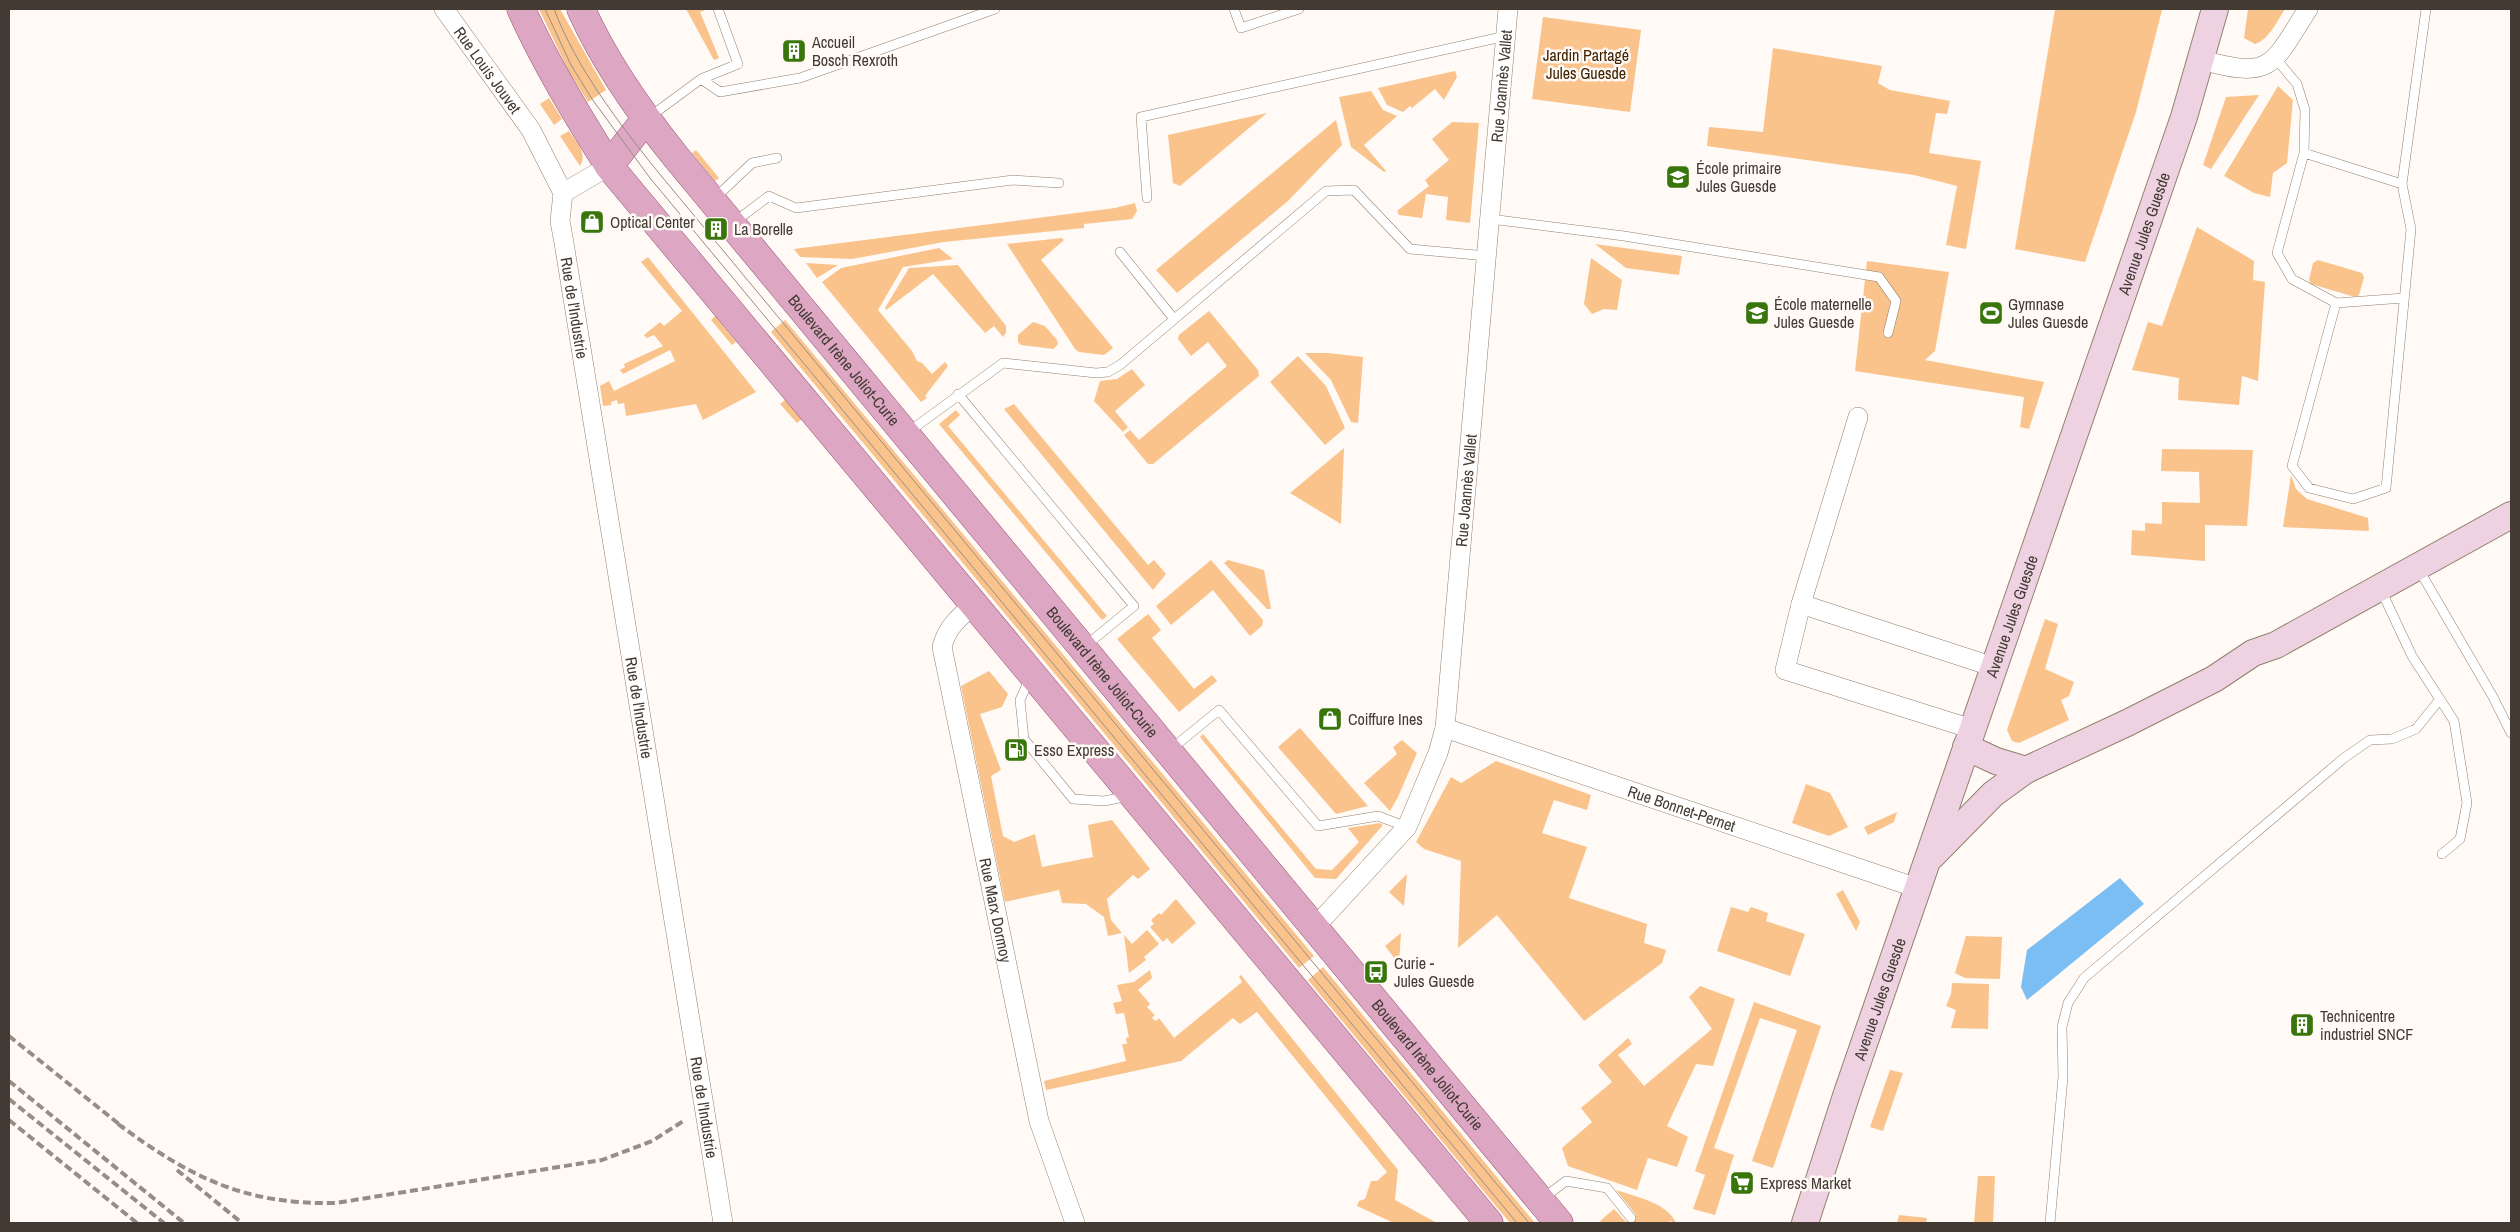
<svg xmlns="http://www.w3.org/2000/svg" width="2520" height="1232" font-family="'Archivo Narrow',sans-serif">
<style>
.green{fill:#f9c38b}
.water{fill:#7bbef4}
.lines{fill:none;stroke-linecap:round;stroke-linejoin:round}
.lane-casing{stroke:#92806d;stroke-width:10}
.street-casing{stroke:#92806d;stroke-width:20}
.secondary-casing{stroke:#92806d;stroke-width:28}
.primary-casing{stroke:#985a77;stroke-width:29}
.lane{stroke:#fff;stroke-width:9}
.street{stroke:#fff;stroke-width:19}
.secondary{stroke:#eed2e1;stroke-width:26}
.primary{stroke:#dda6c3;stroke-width:28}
.tram{stroke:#958e88;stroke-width:1}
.rail{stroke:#958e88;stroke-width:4;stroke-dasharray:8 4;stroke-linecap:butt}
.labels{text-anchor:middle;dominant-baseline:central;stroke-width:5;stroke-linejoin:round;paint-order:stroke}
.poi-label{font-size:16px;fill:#433b33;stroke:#fffaf6;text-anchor:start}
.park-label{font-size:16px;fill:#3e2200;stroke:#fffaf6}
.street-label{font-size:16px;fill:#433b33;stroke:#fffaf6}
</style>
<rect width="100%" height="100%" fill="#fffaf6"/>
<path class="green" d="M539 9H560L606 90 588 102 569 72Z
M686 9H704V11L700 12 719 58 714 60Z
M2055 9 2162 10 2136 112 2085 262 2015 249Z
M2248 9H2285C2277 21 2269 40 2255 44L2244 38Z
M1543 17 1641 30 1630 112 1532 99Z
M1773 48 1882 66 1878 83 1890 90 1950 101 1947 114 1936 113 1929 153 1981 161 1966 249 1946 245 1957 186 1914 175 1707 146 1709 127 1763 132Z
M1455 71 1457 77 1444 100 1435 89 1412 108 1410 106 1403 112 1387 105 1378 88Z
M2278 86 2293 100 2287 163 2273 173 2270 197 2254 193 2224 176Z
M1371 91 1383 110 1397 116 1364 145 1386 171 1384 172 1351 147 1339 97Z
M2259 95 2211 169 2203 165 2226 97Z
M549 98 562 119 554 125 540 104Z
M1267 113 1180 186 1173 183 1168 135Z
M1336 120 1342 145 1288 201 1177 293 1156 270Z
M1452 122 1479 123 1470 223 1446 220 1448 197 1426 194 1422 218 1399 215 1397 211 1429 186 1425 180 1449 160 1432 139Z
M569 131C576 142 588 153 580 166L560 136Z
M696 150 719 178 715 181 692 153Z
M1135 203 1137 211 1132 219 1084 224V228L944 242 852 259 800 257 794 249 1115 208Z
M2197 227 2254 261 2253 280 2265 282 2258 381 2242 376 2239 405 2178 400 2179 378 2132 370 2148 322 2162 326Z
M1062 238 1064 240 1041 260 1113 348 1104 355 1079 352 1075 349 1007 244Z
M1595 244 1682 256 1679 275 1626 268Z
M939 248 953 259 903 267 878 310 912 351 917 361 922 363 932 374 945 362 948 366 925 396 927 398 921 402 822 282 841 268Z
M648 257 756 392 703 420 696 404 626 416 624 403 618 404 617 400 611 402V405L603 406 600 386 609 381 614 391 675 361 670 350 623 374 620 370 625 367 624 364 663 346 654 335 647 338 644 335 660 322 664 326 682 311 641 262Z
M1591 258 1622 280 1617 310 1604 309 1592 314 1584 304Z
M2318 260 2362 273 2364 277 2359 295 2355 297 2311 284 2309 280 2313 263Z
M1867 261 1949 272 1935 351 1925 360 2044 382 2029 429 2020 427 2024 397 1855 371Z
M806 263 838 265 817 278Z
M958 265 1006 326V333L1003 337 994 326 985 333 933 274 886 310 885 308 909 268Z
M1209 311 1258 370 1259 376 1153 464H1148L1124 435 1130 430 1139 440 1227 366 1208 342 1191 356 1178 339 1179 335Z
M715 316 736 342 732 345 711 320Z
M785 320 1314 956 1299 968 771 332Z
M1033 322 1045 326 1057 340 1058 344 1053 349 1021 345 1018 342V335Z
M1305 353H1328L1363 357 1358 423 1351 422 1331 380Z
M1298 356 1326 386 1345 428 1325 445 1270 382Z
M1132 369 1145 385 1115 411 1128 427 1123 432 1094 401 1100 381 1117 379Z
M785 400 802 419 797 423 780 404Z
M1014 404 1148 565 1154 560 1166 574 1153 590 1004 409Z
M956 410 960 415 948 426 1107 616 1102 620 939 424Z
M1344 448 1341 524 1290 493Z
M2162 449 2253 450 2247 526 2205 525V561L2131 555 2132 530 2145 531V523L2162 524V502L2200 503 2199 472 2161 471Z
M2291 475 2296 489 2307 499 2368 518 2369 531 2283 527Z
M1211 560 1263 620 1262 626 1250 636 1213 590 1171 625 1156 606Z
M1228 560 1264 570 1271 609H1267L1224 563Z
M1148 614 1161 630 1152 638 1194 689 1212 675 1217 681 1179 712 1117 639Z
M2045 619 2058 624 2045 669 2074 682 2069 696 2061 700 2069 720 2019 743 2012 741 2007 730Z
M989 671 1008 694 1002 707 980 714 1001 770 991 776 1003 836 1014 842 1035 834 1042 867 1093 857 1088 825 1112 820 1150 869 1138 879 1133 875 1107 899 1111 920 1122 933 1108 936 1104 917 1086 904 1062 903 1059 890 1005 902 961 686Z
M1300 728 1368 806 1336 814 1278 747Z
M1203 734 1316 869 1332 870 1359 842 1348 828 1380 823 1383 825 1336 879 1315 878 1200 737Z
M1402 740 1417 753 1398 797 1390 811 1364 783 1397 754 1393 747Z
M1496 761 1591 795 1587 810 1554 800 1542 833 1587 847 1569 898 1647 924 1644 943 1666 950 1662 963 1584 1021 1497 915 1458 948 1461 861 1424 849 1416 842 1451 777 1461 783Z
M1806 784 1830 793 1848 827 1829 836 1792 823Z
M1897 812 1894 822 1868 835 1864 827Z
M1407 874 1404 906 1389 892Z
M1843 890 1860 922 1856 931 1836 894Z
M1176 899 1196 923 1172 944 1167 938 1163 942 1150 927 1154 924 1151 920 1159 913 1161 915Z
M1731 907 1748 912 1751 907 1768 913 1766 921 1805 934 1790 976 1717 951Z
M1147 930 1159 944 1144 957 1146 960 1129 973 1124 935 1132 944Z
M1401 933 1399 964 1385 946Z
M1966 936 2002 937 2000 979 1965 978 1955 973Z
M1323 967 1535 1223H1510L1308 980Z
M1150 970 1152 978 1138 990 1150 1004 1147 1007 1155 1015 1152 1018 1156 1021 1159 1018 1174 1038 1242 982 1239 977 1241 975 1398 1170 1395 1200 1437 1223H1394L1357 1206 1359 1201 1365 1199 1371 1181H1377L1387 1172 1257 1012 1240 1024 1233 1018 1181 1061 1046 1090 1044 1081 1126 1061 1122 1044H1127L1126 1038 1129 1037 1124 1013 1116 1014 1113 1003 1122 1001 1117 985 1134 982Z
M1952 983 1989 984 1988 1029 1951 1028 1956 1010 1946 1006 1951 994Z
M1700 986 1735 999 1713 1066 1696 1064 1667 1126 1688 1137 1677 1167 1648 1158 1637 1190 1568 1166 1562 1148 1592 1122 1581 1108 1612 1082 1598 1065 1628 1038 1632 1044 1618 1055 1644 1086 1712 1029 1689 997Z
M1754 1002 1821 1026 1773 1168 1752 1161 1797 1030 1760 1018 1714 1148 1734 1155 1715 1215 1693 1209 1705 1175 1695 1171Z
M1890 1070 1903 1073 1883 1131 1870 1127Z
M1978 1176H1995L1993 1223H1974Z
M1616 1190C1636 1197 1668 1203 1676 1223L1670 1221 1667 1223H1602L1600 1221 1614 1209 1626 1222 1636 1215Z
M1899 1215 1927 1218 1926 1223H1897Z"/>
<path class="water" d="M2120 878 2144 904 2027 1000 2021 987 2027 950Z"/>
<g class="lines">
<defs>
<path id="lane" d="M1234 9 1241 28 1299 9
M2276 59 2297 84 2305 110 2304 153 2402 184
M701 79 738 64 718 9
M648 118 701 79 720 92 800 78 995 9
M2304 153 2277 253 2292 279 2336 303
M1147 198 1141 117 1506 36
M714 199 752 163 777 158
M1490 219 1624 236 1879 277 1896 301 1888 333
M733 223 769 196 796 208 1013 180 1059 183
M1120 252 1174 319
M2404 298 2336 303 2292 466 2309 488 2353 499 2386 488 2411 229 2402 184 2426 9
M958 394 1134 606 1084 647
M907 433 1003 363 1096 373 1108 372 1120 365 1326 191 1354 190 1410 249 1487 256
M2418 568 2493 697 2511 733
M2381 590 2412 656 2454 721 2467 803 2460 839 2442 854
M1030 678 1020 700 1024 739 1073 799 1104 801 1129 796
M1170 750 1219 710 1318 826 1378 816 1407 827
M1542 1199 1566 1181 1607 1188 1631 1218
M2050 1223 2063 1077 2062 1027 2068 1003 2084 978 2344 758 2370 740 2392 739 2416 729 2440 699"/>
<g id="street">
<path id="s1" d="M444 9 531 130 563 193 560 221 564 243 723 1223"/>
<path d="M2202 60C2273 80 2272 65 2308 9"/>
<path d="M563 193 609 166"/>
<path d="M1858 417 1801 604 1994 667"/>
<path id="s2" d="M975 604C959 617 947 627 942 647L1039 1121 1075 1223"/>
<path d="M1801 604 1785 670 1972 729"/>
<path id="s3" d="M1445 728 1917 888"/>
<path id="s4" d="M1314 928 1407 827 1438 753 1445 728 1508 9"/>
</g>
<g id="secondary">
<path d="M1966 747 1996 761 2026 770"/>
<path d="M1932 856 1993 794 2026 770 2127 723 2214 679 2253 653 2276 645 2511 515"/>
<path id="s5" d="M1805 1223 1847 1093 2184 117 2215 9"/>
</g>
<g id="primary">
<path d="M521 9C546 64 577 115 609 166L1489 1223"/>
<path id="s6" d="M581 9C605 63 639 111 676 157L1559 1223"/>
<path d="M609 166 645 120"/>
</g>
</defs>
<use href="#lane" class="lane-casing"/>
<use href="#street" class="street-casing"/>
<use href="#secondary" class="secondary-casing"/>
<use href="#primary" class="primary-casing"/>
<use href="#lane" class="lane"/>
<use href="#street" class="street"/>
<use href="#secondary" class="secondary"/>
<use href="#primary" class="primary"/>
<path class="tram" d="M545 9 571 65 592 99 650 178 1517 1223
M554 9C577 69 618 122 658 172L1529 1223"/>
<path class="rail" d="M9 1036 124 1128
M9 1081 184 1223
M9 1099 164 1223
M9 1120 137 1223
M118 1124C190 1177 244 1205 336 1203L602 1160 652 1141 685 1120
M177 1170 242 1223"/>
</g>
<defs>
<symbol id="building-square" viewBox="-11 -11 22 22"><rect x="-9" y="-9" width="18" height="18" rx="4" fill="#38750b" stroke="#fffaf6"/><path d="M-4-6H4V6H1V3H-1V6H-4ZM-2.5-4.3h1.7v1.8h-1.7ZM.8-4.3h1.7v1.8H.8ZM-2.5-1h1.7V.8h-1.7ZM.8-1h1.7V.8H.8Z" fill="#fff"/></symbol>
<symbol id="school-square" viewBox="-11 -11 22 22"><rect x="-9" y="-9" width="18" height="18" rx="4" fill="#38750b" stroke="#fffaf6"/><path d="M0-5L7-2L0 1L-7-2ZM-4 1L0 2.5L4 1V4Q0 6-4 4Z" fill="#fff"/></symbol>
<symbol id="shop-square" viewBox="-11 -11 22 22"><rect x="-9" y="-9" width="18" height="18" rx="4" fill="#38750b" stroke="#fffaf6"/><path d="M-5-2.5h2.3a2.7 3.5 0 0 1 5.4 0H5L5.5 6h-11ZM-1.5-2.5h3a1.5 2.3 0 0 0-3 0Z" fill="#fff"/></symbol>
<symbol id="stadium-square" viewBox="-11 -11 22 22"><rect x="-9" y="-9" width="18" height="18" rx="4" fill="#38750b" stroke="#fffaf6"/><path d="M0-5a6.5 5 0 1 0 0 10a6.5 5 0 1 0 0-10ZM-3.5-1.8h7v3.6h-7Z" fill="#fff"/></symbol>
<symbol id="fuel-square" viewBox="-11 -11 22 22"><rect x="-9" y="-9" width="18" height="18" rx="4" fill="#38750b" stroke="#fffaf6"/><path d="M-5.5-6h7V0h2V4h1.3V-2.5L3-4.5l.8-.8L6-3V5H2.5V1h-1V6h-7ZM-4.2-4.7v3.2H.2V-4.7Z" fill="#fff"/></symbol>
<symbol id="bus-square" viewBox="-11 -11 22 22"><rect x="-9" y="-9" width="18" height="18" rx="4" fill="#38750b" stroke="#fffaf6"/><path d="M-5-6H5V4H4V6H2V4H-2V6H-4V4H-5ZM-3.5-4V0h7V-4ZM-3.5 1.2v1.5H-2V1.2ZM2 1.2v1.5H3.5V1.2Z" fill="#fff"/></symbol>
<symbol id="supermarket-square" viewBox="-11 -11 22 22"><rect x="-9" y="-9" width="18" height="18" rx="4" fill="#38750b" stroke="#fffaf6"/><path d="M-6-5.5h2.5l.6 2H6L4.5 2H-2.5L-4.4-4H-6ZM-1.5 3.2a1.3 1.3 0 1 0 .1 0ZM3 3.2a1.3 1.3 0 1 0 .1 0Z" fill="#fff"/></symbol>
</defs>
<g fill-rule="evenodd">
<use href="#building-square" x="780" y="37" width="28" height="28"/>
<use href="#school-square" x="1664" y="163" width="28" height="28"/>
<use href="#shop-square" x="578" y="208" width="28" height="28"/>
<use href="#building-square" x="702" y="215" width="28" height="28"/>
<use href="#school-square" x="1743" y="299" width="28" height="28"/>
<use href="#stadium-square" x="1977" y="299" width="28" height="28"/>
<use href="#shop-square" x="1316" y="705" width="28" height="28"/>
<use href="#fuel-square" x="1002" y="736" width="28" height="28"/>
<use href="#bus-square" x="1362" y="958" width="28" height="28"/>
<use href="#building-square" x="2288" y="1011" width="28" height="28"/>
<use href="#supermarket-square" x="1728" y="1169" width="28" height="28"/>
</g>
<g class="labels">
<g class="poi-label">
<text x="812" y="42">Accueil<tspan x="812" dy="18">Bosch Rexroth</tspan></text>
<text x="1696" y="168">École primaire<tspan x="1696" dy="18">Jules Guesde</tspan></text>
<text x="610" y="222">Optical Center</text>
<text x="734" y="229">La Borelle</text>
<text x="1774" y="304">École maternelle<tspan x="1774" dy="18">Jules Guesde</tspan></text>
<text x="2008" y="304">Gymnase<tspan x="2008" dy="18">Jules Guesde</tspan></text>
<text x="1348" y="719">Coiffure Ines</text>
<text x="1034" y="750">Esso Express</text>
<text x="1394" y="963">Curie -<tspan x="1394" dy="18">Jules Guesde</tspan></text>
<text x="2320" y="1016">Technicentre<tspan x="2320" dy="18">industriel SNCF</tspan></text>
<text x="1760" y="1183">Express Market</text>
</g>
<g class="park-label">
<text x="1586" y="55">Jardin Partagé<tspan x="1586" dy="18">Jules Guesde</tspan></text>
</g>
<g class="street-label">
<text stroke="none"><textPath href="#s1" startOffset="75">Rue Louis Jouvet</textPath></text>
<text stroke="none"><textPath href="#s4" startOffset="888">Rue Joannès Vallet</textPath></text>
<text stroke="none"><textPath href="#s5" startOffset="1046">Avenue Jules Guesde</textPath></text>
<text stroke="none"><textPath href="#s1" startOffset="336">Rue de l'Industrie</textPath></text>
<text stroke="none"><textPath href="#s6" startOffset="440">Boulevard Irène Joliot-Curie</textPath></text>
<text stroke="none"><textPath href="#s4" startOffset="482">Rue Joannès Vallet</textPath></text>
<text stroke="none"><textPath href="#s5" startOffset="641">Avenue Jules Guesde</textPath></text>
<text stroke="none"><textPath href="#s6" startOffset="845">Boulevard Irène Joliot-Curie</textPath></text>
<text stroke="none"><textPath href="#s1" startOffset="741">Rue de l'Industrie</textPath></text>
<text stroke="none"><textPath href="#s3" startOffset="250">Rue Bonnet-Pernet</textPath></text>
<text stroke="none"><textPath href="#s2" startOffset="324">Rue Marx Dormoy</textPath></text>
<text stroke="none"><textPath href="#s5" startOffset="236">Avenue Jules Guesde</textPath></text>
<text stroke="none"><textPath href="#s6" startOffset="1355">Boulevard Irène Joliot-Curie</textPath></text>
<text stroke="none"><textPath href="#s1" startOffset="1146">Rue de l'Industrie</textPath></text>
</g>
</g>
<rect width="2520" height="1232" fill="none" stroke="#433b33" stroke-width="20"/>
</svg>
